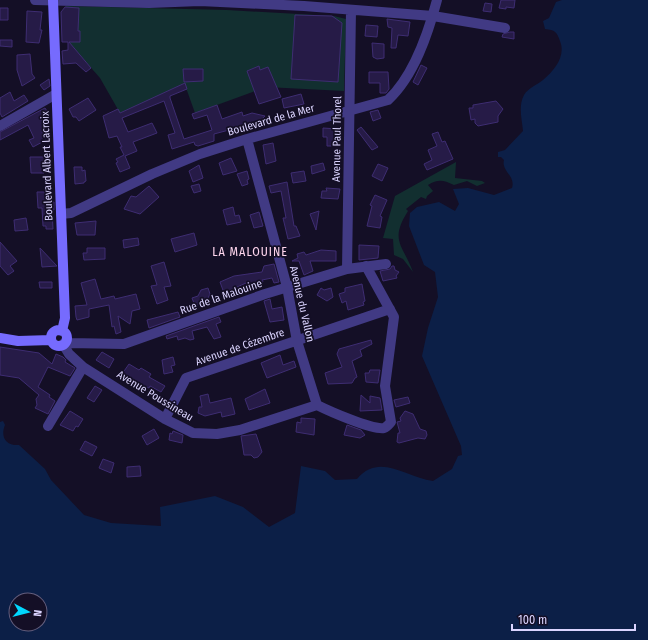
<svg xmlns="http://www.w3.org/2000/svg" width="648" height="640" font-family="'Fira Sans Condensed',sans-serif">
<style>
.green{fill:#122f30}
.water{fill:#0c1f47;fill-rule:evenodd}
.building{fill:#261b47;stroke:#3e2d72}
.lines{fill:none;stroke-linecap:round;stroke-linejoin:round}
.street{stroke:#413a84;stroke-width:10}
.secondary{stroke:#766bfe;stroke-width:10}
.labels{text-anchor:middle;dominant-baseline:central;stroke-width:3.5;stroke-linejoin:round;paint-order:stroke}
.street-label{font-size:11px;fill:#dbd4ff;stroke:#140f26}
.neighbourhood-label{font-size:12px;letter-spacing:1px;fill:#ffd6ee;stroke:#140f26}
</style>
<rect width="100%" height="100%" fill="#140f26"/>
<path class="green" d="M66 6 227 10 334 16 346 19 344 91 266 87 195 113 185 85 120 113 100 78 64 37H62L61 12Z
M456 162 455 178 482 181 485 183 477 186 467 181 454 185C443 180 438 179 428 185L433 191 427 196 426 199 421 197 406 209 408 211C389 241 403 245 413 272L403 259 394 255 393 239 383 238 395 196Z"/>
<path class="water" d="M562 0H648V640H0V422L3 421 5 425C0 437 6 446 19 445L45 469 51 480 84 515 111 523 161 526 160 507 215 496 243 507 269 527 295 513 301 466 325 471 335 480 357 479C380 452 406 478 433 481L452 469 458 456 462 455 461 446 422 356 428 328 438 297 435 272 424 265 409 226 410 213 417 207 439 202 455 211 459 204 453 189 468 188 494 195 512 188C516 176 501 171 504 160L501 157H498V152L505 150 523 131C522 120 518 106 524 95 528 88 537 85 543 80 555 70 566 56 560 41 557 32 555 30 545 29L543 21 549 18 556 2ZM16 600H40V624H16Z"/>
<path class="building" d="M501 0H515L514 8 506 7V9L499 8Z
M485 3 492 4 491 12 483 11Z
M65 7 79 8 78 31H80V42H69L91 68 86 72 76 63 63 64 62 51 68 50V42H62L61 12Z
M0 8H8V20H0Z
M27 11 42 12 40 30H42L39 43 26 42Z
M295 15 332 16 342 23 338 82 291 79Z
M387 19 410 22 408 36 398 35 396 48H391L392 28 388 27Z
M366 25 378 26 377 37 365 36Z
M510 32H514V39L502 37 503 34Z
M0 40H12V47L0 46Z
M372 43 384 44V58L377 59 373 57Z
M30 54 32 74 35 78 22 86 17 70V55Z
M421 65 427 68 418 85 413 82Z
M259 66 260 70 268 67 281 97 259 104 247 71Z
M183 69H203V81L184 82Z
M369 72H388L389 89 386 93H380V83H369Z
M49 79 50 86 44 90 40 85Z
M185 83 187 89 170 96V98L184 139 212 130 207 115 194 119 192 114 217 105 222 119 242 112 243 116 252 113 265 116 259 122 214 134V141L198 146 195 145 194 142 172 149 168 135 175 133 164 101 122 118 128 132 152 123 157 133 133 142 137 151 125 156 130 168 120 172 116 163 118 162 116 159 124 155 120 147H122L117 136 109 138 103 116 118 109 120 113Z
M10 92 14 101 24 95 28 101 2 117 0 113V98Z
M301 94 304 104 284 108 282 99Z
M88 98 96 110 79 121 76 117H73L69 109Z
M496 101 503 109 498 116V122L478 126 475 123V119L471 120 469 108H473V105Z
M45 108 49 114 40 118 46 129 42 132 46 140 33 147 29 140 34 138 28 125 0 140V132Z
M378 110 381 118 373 121 370 112Z
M361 127 378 147 372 150 357 130Z
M323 128 338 129 337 146H327V137H323Z
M438 132 442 142 445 141 453 159 427 170 424 164 432 160 428 150 437 146 432 134Z
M273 143 276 161 266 164 263 145Z
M30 157H45L44 173H31Z
M231 158 237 171 223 175 219 163Z
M323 163 325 170 312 174 311 166Z
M378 164 388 168 382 181 372 176Z
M199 165 203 178 193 182 189 171Z
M74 167H82V171L85 170 86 181 84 182V183L75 184Z
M247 171 249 179 247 180 248 184 242 186 237 174Z
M304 171 306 181 293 183 291 173Z
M287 182 294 226H296L300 236 288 239 283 218H286L281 191 271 193 269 186Z
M199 184 201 191 194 193 191 186Z
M149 186 159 197 140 214 124 209 131 196 136 197Z
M326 188 340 189 338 199 321 198 322 191H327Z
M37 192H45L48 202H54V210H52L53 229H46V226H43L42 208H38Z
M375 195 387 200 380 216 382 217 380 228 367 226 372 206 370 205Z
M233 207 235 216 239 215 241 222 227 225 223 210Z
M319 211 316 230 310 214Z
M259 212 263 226 254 228 250 215Z
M26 218 28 230 15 231 14 220Z
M96 221 95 235H77L75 223Z
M194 233 197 245 175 252 171 239Z
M138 238 139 245 124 248 123 240Z
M0 242 17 261 10 266 14 271 8 275 0 266Z
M359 245 379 246 378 258 359 260Z
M40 248 57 266 42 267Z
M87 248H105V259L84 260 83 253H87Z
M321 250 336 251V261H310L313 271 304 275 299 261H292L298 258 297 254 304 252 306 255Z
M164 262 171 286 164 287 168 300 157 304 151 286 157 285 151 266Z
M274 264 279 282 274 283 272 278 262 280 263 282 247 285 246 283 224 293 220 282 234 276 262 272 264 266Z
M392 266H394L395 270 399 272 396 276 397 278 383 281 380 271 390 269Z
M95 279 101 299 114 296 115 299 136 294 140 309 132 311 130 324 118 316 121 332 116 334 114 326 112 327 109 305 89 309V317L77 320 76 317 75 306 87 305 81 283Z
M39 282H52V288H40Z
M362 284 365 301 363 302 364 305 348 310 346 301 342 303 339 294 345 292V288Z
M208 288 210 294 206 302 195 306 192 298 198 296 201 290Z
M321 288 324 290 331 288 333 297 327 301 317 295Z
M270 299 272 309 282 307 284 320 270 322 264 301Z
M178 312 180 317 149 328 147 320Z
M219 317 221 322 216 324 221 337 214 339 207 327 192 331 194 339 190 340 185 338 178 340 177 336 167 339 166 336Z
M371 340 372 344 360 350 362 356 352 361 357 377 355 378 352 383 328 384 325 373 342 367 337 354 339 349Z
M0 347 39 353 52 364 56 354 63 357 66 360 65 362 75 368 70 376 48 367 38 387 50 395 49 397 55 401 48 414 35 408 37 405 36 399 39 395 19 378 0 375Z
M102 352 114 359 109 368 96 360Z
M280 355 283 365 294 361 296 367 267 378 261 363Z
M173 357 175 365 171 366 173 372 164 374 162 360Z
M129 364 139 370 141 368 151 374 149 377 165 386 161 392 150 386 149 388 144 386 122 374Z
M370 370H380L378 383 366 382 365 373H369Z
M95 386 102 390 94 402 87 398Z
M265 389 270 403 249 410 245 399Z
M208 394 210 403 231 398 235 414 222 417 221 412 205 416 198 413 199 407H202L200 396Z
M361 395 370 403V396L380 398 382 410 360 411Z
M408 397 410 403 396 407 394 400Z
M70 411 83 419 78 427 76 426 73 431 60 425Z
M405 411 413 414 420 429 426 431 427 435 425 439 418 438 399 443 397 442 398 433H400L397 422 401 421 400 418Z
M301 418 315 419 314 435 296 432 297 422 301 423Z
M347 425 361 430 365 435 360 438 344 435Z
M154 429 159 438 147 445 142 436Z
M173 431 183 435 182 443 169 440 170 433 172 434Z
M256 434 262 452 258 457 254 458 251 455H244L241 436Z
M85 441 97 447 92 456 80 450Z
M103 459 114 463 111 473 99 468Z
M140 466 141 476 127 477V467Z"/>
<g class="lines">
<path class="street" d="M35 0 149 3 200 1 304 6 433 16 505 28
M0 126 56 94
M247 139 287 287 297 341 317 405
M61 214 71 213 152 174 200 154 247 139 388 100C414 76 428 34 437 0
M347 269 351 10
M65 342 69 343 124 344 265 294 347 269 386 264
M63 344 69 354 83 367 165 419 193 433 217 434 240 430 317 405
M317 405C329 411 372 430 384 428 387 427 389 424 391 422L385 386 394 317 366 266
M165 419 186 378 390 309
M48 426 83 367"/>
<path class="secondary" d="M53 0 65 318 62 331
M51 338a8 8 0 1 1 16 0a8 8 0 1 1-16 0Z
M0 338 18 341 51 340"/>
</g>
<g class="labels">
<g class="street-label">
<text transform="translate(271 120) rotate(-16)">Boulevard de la Mer</text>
<text transform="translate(337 139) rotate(-89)">Avenue Paul Thorel</text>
<text transform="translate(47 166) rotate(-92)">Boulevard Albert Lacroix</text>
<text transform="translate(221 297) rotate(-19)">Rue de la Malouine</text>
<text transform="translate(302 304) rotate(77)">Avenue du Vallon</text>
<text transform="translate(240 347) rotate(-19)">Avenue de Cézembre</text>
<text transform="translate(155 396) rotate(31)">Avenue Poussineau</text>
</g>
<g class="neighbourhood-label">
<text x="250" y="252">LA MALOUINE</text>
</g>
</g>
<g transform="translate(28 612) rotate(97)"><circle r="19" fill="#140f26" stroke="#645e7d"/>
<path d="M0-3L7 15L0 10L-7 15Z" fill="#01d7fe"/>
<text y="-6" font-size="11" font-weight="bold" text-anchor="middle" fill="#dbd4ff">N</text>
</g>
<path d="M512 624v6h123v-6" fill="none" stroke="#dbd4ff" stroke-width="2"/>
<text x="518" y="624" font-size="12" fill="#dbd4ff" stroke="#140f26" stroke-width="3" paint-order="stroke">100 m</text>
</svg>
